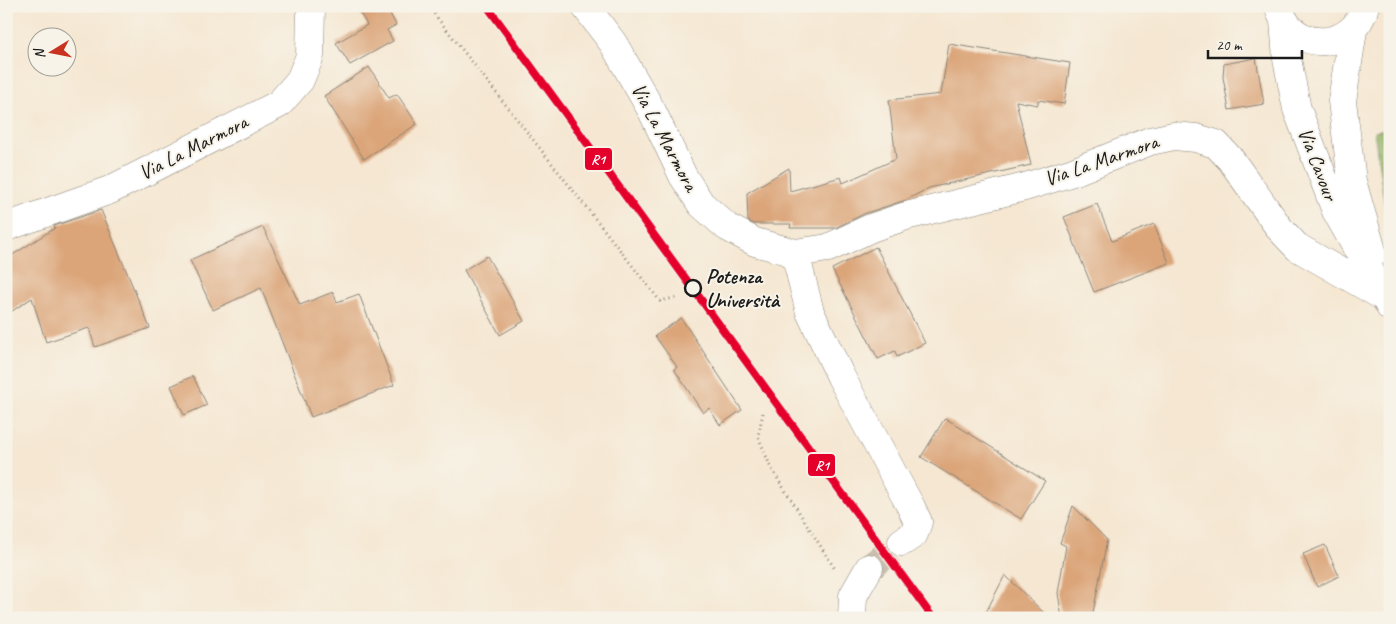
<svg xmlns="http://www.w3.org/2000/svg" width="1396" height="624" font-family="Caveat,sans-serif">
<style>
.forest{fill:#90b064;stroke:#566640}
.building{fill:#dba579}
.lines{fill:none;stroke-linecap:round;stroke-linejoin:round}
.street-tunnel{stroke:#cabeae;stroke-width:28;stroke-dasharray:28 14;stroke-linecap:butt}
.street-casing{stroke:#888277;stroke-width:29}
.secondary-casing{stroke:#888277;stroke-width:29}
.path{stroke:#888277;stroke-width:3;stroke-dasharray:1 4;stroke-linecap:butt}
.street{stroke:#fff;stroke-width:28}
.secondary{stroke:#fff;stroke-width:28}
.rail-1-casing{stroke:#f7f3e8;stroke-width:11}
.rail-1{stroke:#e4002b;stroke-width:8}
.stop-dot{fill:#f7f3e8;stroke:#1c1c1c;stroke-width:2.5}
.labels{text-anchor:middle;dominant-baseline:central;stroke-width:4;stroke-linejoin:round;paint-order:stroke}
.street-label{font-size:21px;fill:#1c1c1c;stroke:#f7f3e8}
.stop-label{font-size:21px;font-weight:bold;fill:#1c1c1c;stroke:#f7f3e8;text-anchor:start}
.line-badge{stroke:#f7f3e8;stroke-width:2}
.badge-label{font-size:14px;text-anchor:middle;font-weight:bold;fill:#fff}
</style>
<rect width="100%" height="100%" fill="#f7f3e8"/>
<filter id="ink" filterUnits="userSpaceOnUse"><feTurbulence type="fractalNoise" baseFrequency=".02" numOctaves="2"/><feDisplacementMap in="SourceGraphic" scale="10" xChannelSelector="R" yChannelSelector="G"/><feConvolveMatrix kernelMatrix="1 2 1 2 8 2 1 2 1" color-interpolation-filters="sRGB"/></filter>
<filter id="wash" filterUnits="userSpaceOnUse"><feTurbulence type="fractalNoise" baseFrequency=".0096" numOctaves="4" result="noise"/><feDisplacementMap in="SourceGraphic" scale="20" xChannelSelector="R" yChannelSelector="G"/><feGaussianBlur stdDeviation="1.12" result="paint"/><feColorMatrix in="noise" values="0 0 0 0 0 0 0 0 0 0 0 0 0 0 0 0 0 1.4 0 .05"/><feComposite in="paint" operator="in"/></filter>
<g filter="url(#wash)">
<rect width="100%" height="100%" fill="#f5e7d2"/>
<path class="forest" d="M1388 129H1390V228L1387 221 1374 131Z"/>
<g id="blocks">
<path class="building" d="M356 6H386L396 25 387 30 393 41 350 65 336 43 367 25Z
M949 44 1070 63 1064 104 1038 100V105L1016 101 1031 165 929 188 906 200 866 213 835 228H790L791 224H754L748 221 747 193 789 168 790 191 841 177 843 183 896 159 889 100 941 94Z
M1256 58 1264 104 1229 110 1223 77 1224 64Z
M369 67 389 98 397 94 417 124 364 159 324 96Z
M1097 204 1112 241 1154 224 1169 263 1094 292 1064 217Z
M101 210 150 328 95 347 89 328 46 342 32 298 6 315V259L55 228 54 226Z
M263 227 300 305 333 292 337 302 359 294 394 385 311 417 261 288 213 310 190 260Z
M876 247 925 343 897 357 895 351 878 359 832 269Z
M487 256 524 321 500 335 464 270Z
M681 318 742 410 720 425 709 408 703 413 674 369 677 367 655 336Z
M193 376 207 405 184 415 171 386Z
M945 418 1045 481 1021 519 921 457Z
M1073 506 1107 540 1092 618H1062L1058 593 1066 546 1060 543Z
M1325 545 1339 576 1317 587 1303 554Z
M1005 575 1049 618H983Z"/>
</g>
</g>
<g filter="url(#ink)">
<use href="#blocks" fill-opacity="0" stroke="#888277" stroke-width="1"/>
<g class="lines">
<path class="street-tunnel" d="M869 568 902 542"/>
<defs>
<path id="street" d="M585 6 613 43 652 111 683 176 701 204 727 227 755 242 795 253 828 248 871 228 906 216 1025 187 1073 172 1150 141 1174 136 1196 138 1216 144 1231 160 1280 229 1297 247 1384 297
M6 227 110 190 279 104 300 80 310 56 311 6
M795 253 810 312 841 377 911 507 918 522 914 534 902 542
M852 618 853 596 869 568"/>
<path id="secondary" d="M1280 11C1295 54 1355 50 1365 6
M1284 21 1287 59 1297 109 1336 211 1390 307
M1353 30 1342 101 1352 181 1373 254"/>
</defs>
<use href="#street" class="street-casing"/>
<use href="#secondary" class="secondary-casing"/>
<path class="path" d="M428 6 660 301 679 297
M763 413 758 436 771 468 835 569"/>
<use href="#street" class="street"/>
<use href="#secondary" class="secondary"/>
<defs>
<path id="rail-1" d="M487 6 933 618"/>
</defs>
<use href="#rail-1" class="rail-1-casing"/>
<use href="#rail-1" class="rail-1"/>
</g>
</g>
<circle class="stop-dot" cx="693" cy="288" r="8"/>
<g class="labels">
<g class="street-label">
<text transform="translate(665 137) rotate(62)">Via La Marmora</text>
<text transform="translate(193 147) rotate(-27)">Via La Marmora</text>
<text transform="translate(1101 160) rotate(-19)">Via La Marmora</text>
<text transform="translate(1318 164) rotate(69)">Via Cavour</text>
</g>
<g class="stop-label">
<text x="706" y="276">Potenza<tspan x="706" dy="24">Università</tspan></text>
</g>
</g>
<g class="line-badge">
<rect x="584" y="147" width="29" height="24" rx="5" fill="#e4002b"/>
<rect x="807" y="453" width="29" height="24" rx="5" fill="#e4002b"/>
</g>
<g class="badge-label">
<text x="598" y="164">R1</text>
<text x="822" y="470">R1</text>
</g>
<rect width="1396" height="624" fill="none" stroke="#f7f3e8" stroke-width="25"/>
<g transform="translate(52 52) rotate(260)"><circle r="24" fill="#f7f3e8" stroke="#9f9d96"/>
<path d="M0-4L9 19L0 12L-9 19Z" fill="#c8321e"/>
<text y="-8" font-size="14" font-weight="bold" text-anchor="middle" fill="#1c1c1c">N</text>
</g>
<path d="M1208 50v8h94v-8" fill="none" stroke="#1c1c1c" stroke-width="2.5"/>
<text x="1216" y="50" font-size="15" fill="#1c1c1c" stroke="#f7f3e8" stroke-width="4" paint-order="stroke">20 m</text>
</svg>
